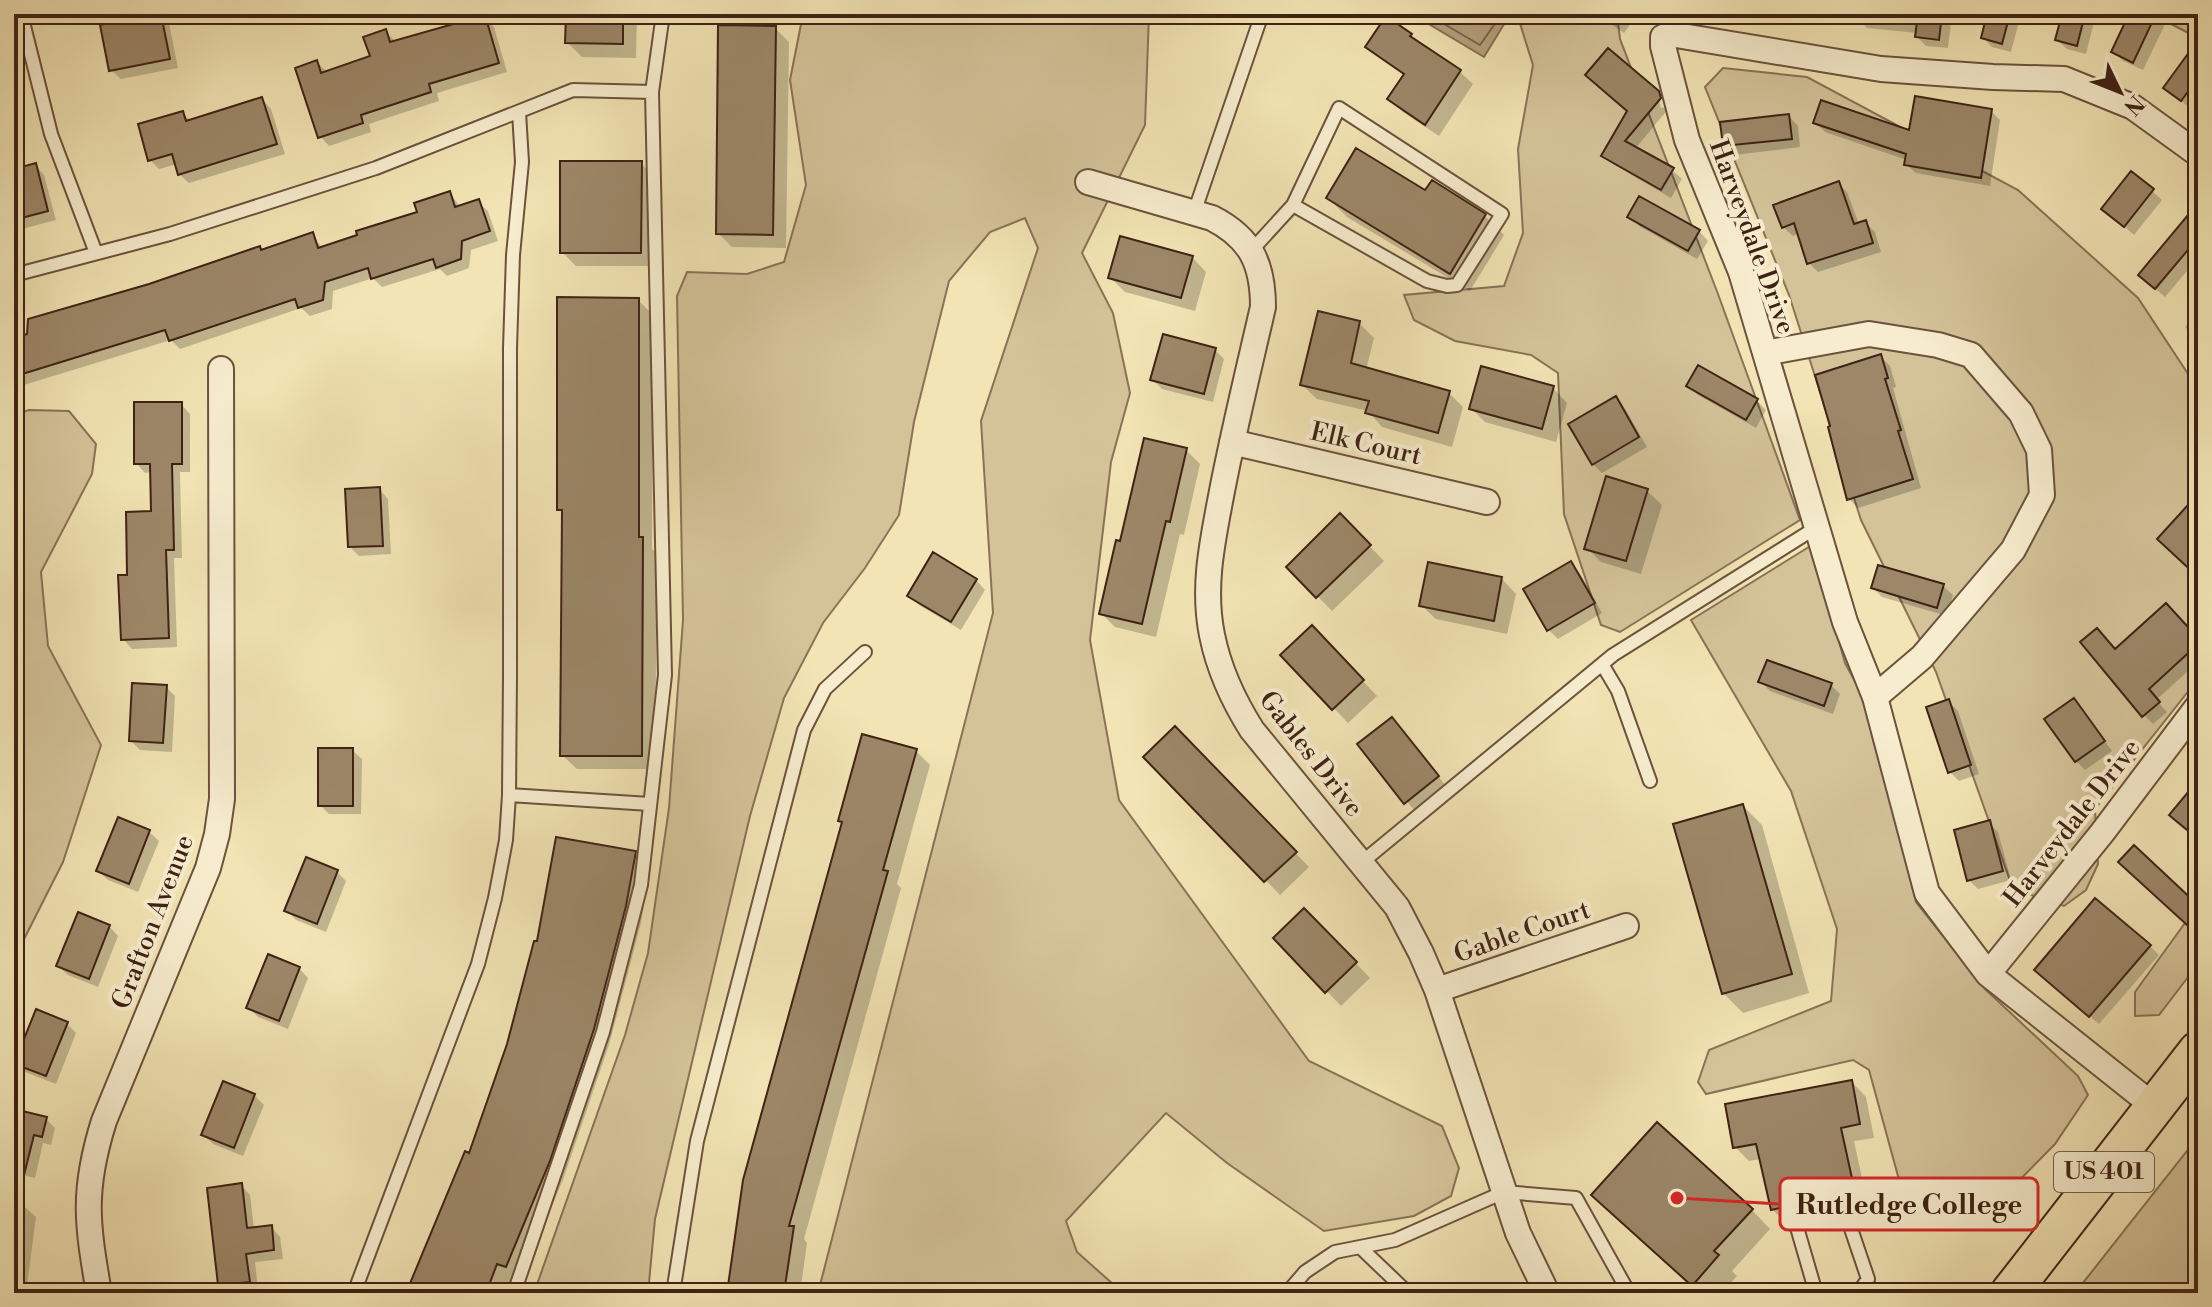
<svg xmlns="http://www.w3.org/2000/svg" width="2212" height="1307" font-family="'Libre Bodoni',serif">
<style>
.green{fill:#d4c399;stroke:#8a7257;stroke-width:2}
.water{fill:#b5a27e;stroke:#866f54;stroke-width:2}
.shadow{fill:#0003}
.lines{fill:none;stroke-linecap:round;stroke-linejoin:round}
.shore{stroke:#7a624a;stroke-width:2}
.stream{stroke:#866f54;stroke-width:8}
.building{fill:#9c8768;stroke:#3f2215;stroke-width:2}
.service-casing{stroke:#6c523d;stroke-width:16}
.minor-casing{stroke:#6c523d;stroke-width:28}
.primary-casing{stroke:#3f2215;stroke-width:42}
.service{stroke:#f7edce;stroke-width:12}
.minor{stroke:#f7edce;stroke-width:24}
.primary{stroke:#f2e4b4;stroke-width:38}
.labels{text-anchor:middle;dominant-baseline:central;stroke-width:8;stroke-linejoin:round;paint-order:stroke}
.shield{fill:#f7edce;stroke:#765f4c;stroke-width:2}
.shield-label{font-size:24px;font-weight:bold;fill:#3f2215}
.street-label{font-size:26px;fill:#3f2215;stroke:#f7edce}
.leader{fill:none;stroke:#d62828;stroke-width:3}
.callout-dot{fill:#d62828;stroke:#f7edce;stroke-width:3}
.callout{fill:#f7edce;stroke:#d62828;stroke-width:3}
.callout-label{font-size:28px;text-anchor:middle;font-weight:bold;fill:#3f2215}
</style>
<rect width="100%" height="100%" fill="#f2e4b4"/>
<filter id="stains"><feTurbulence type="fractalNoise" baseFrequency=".0025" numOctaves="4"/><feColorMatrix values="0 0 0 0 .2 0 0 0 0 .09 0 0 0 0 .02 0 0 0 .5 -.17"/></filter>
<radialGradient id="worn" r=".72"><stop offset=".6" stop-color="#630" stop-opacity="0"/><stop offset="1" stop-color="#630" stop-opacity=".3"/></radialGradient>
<path class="green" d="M803 14H1149L1145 125 1082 253 1113 313 1130 393 1111 462 1090 640 1119 800 1309 1061 1442 1126 1459 1168 1451 1196 1414 1216 1324 1231 1227 1163 1166 1113 1066 1221 1077 1252 1123 1293H818L993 613 981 421 1038 248 1025 218 990 232 949 281 914 422 899 515 865 568 823 623 784 698 750 816 655 1219 648 1293H534L625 1035 648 953 669 808 683 620 677 296 687 272 747 274 784 262 806 185 790 80Z
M1517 14H1617L1620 39 1718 294 1800 520 1620 632 1601 625 1564 514 1558 373 1531 355 1455 341 1414 320 1404 295 1504 286 1523 233 1518 149 1533 65Z
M2152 14H2198V38Z
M1723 68 1807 77 2018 190 2138 298 2198 389V679L2095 809 2098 864 2086 890 2064 906 2013 889 1936 672 1861 520 1789 295 1705 87Z
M29 410 69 411 96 444 92 474 41 572 48 646 101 745 63 862 14 959V415Z
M1812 545 1845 663 1868 705 1916 902 1985 989 2078 1076 2088 1095 2055 1144 1988 1212 1948 1219 1921 1209 1901 1187 1869 1070 1853 1060 1706 1094 1698 1082 1709 1050 1831 1001 1837 929 1791 791 1691 620Z
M2198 905V964L2159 1015 2135 1016V992Z
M2198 1137V1293H2075Z"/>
<path class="water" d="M1412 14H1496L1506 21 1484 57Z"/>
<path class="shadow" d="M101 14H160L169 23 178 68 121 79 111 70Z
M568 14H637L636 58 582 57 567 42Z
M1596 14H1633L1636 16 1624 33Z
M1794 14H1817V17Z
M1859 14H1952L1948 48 1926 46 1917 37V33L1867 28 1858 18Z
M1989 14H2021L2011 52 1992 47 1983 37Z
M2064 14H2096L2086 54 2067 49 2057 40Z
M2131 14H2170L2143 70 2123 61 2114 52Z
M485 18 494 27 507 72 437 93 439 101 369 124 371 132 329 146 320 136 317 62 326 71 372 58 385 31 395 41Z
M775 28 789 42 786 248 732 247 718 233Z
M1410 35 1421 46 1460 72 1473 84 1439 136 1403 112 1390 99 1405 76 1368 47Z
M2198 43V115L2166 88Z
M1657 92 1661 108 1665 107 1663 98 1669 108 1635 149 1672 170 1682 179 1671 198 1613 164 1603 155Z
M262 99 271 109 285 154 189 183 179 174 177 164 159 169 150 160 182 113 191 121Z
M1991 111 2000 120 1990 186 1916 173 1906 164 1907 160 1825 132 1815 122 1911 132Z
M1789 116 1798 126 1800 147 1734 155 1725 146Z
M641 163 655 178 654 266H576L562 252Z
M35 165 44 175 56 220 14 231V171Z
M1432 182 1485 216 1504 235 1470 291 1347 217 1328 198 1426 193Z
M1838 183 1847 192 1859 224 1865 222 1875 232 1881 252 1818 272 1809 263 1799 233 1793 236 1783 227Z
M2152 191 2162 200 2134 235 2104 209Z
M450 193 461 208 478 202 488 211 498 241 471 250 469 268 447 276 440 269 382 287 373 278 333 291 332 309 310 316 301 308 180 349 171 340 14 388V340L312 234 323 249 420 214Z
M2198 206V258L2165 297 2150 284Z
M1630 217 1699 231 1708 241 1697 259 1639 226Z
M1192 257 1206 272 1195 311 1125 292 1110 277Z
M638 300 652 314V549L657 553 655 769H577L562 755 564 513 559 509Z
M2198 313V340L2185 327Z
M1359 323 1374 338 1366 370 1449 393 1463 407 1452 447 1382 427 1368 411 1317 399 1302 385Z
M1215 350 1224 359 1213 402 1162 389 1152 379Z
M1881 357 1890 366 1896 387 1893 388 1921 488 1858 508 1849 499Z
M1699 368 1757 401 1766 410 1756 428 1698 395 1688 386Z
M1553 388 1567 403 1556 442 1485 422 1471 408Z
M1615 398 1624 407 1647 447 1602 473 1593 464Z
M181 404 190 414V472H180L182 558H174L177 647 132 649 123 639 129 577 153 513 152 472 145 473 136 463Z
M1186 450 1200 464 1184 535 1180 534 1156 637 1115 627 1101 613 1121 543Z
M2198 479V575V497L2189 489Z
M379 489 388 499 391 554 359 556 350 547Z
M1647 491 1662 505 1641 574 1601 562 1587 548Z
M1340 516 1384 561 1332 611 1289 567Z
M1570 564 1580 573 1602 613 1558 639 1548 629Z
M1502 579 1516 594 1507 634 1436 619 1421 605Z
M976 580 985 590 961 630 919 605 909 596Z
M1943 586 1953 595 1947 616 1882 597 1873 588Z
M2198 640V662L2156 700 2167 712 2153 724 2144 715 2116 651Z
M1326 642 1377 696 1348 723 1283 655Z
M1761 682 1831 685 1840 694 1833 714 1770 691Z
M166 687 175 696 172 752 140 750 131 741Z
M2074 700 2112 751 2085 770 2076 761Z
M1949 702 1958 711 1979 774 1959 781 1950 772Z
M1392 720 1451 792 1420 817 1360 745Z
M1175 729 1309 867 1280 895 1146 757Z
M352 750 362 759 361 814H329L320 805Z
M916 751 930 765 897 884 901 888 804 1239 807 1243 800 1293H729L844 824 840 820Z
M1743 806 1762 825 1809 993 1743 1013 1723 993Z
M1989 823 1998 832 2011 880 1978 889 1969 880Z
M149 832 159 841 138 892 108 880 98 871Z
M635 853 650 869 641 923 609 1045 564 1177 521 1281 512 1278 506 1293H408L470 1156Z
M337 872 346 881 326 932 296 920 287 911Z
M1304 910 1370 978 1341 1006 1276 938Z
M109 926 118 936 98 987 68 975 58 966Z
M2150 946 2159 955 2099 1024 2045 979Z
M299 968 308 978 288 1029 258 1017 249 1008Z
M67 1024 76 1033 56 1084 25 1072 16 1063Z
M1852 1082 1866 1097 1874 1138 1854 1141 1868 1206 1787 1224 1772 1209 1761 1159 1749 1161 1735 1147Z
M254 1095 264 1105 243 1156 213 1144 204 1135Z
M14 1111 46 1119 55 1128 51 1145 43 1143 35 1178 14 1173Z
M241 1185 250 1195 254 1229 271 1227 280 1237 283 1259 255 1262 258 1290 229 1293 220 1284Z
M14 1206 26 1208 36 1217 26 1293H14Z
M1752 1210 1770 1229 1732 1271 1737 1276 1721 1293H1701L1613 1214Z"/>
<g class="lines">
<path class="shore" d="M1427 14 1480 45 1494 25 1493 14"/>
<path class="stream" d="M2169 14 2198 22"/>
</g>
<path class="building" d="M149 14H161L170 59 109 71 100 25Z
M566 14H623V44L565 43Z
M1918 14H1942L1939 40 1915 37Z
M1987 14H2010L2002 44 1981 38Z
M2062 14H2085L2077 46 2055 40Z
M2129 14H2156L2133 63 2111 52Z
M485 15 499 63 429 84 431 92 361 115 363 123 318 138 295 68 317 60 321 73 370 56 363 37 386 29 390 42Z
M1386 16 1412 34 1410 36 1461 70 1425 125 1387 99 1404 74 1365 47Z
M718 25 776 26 773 235 716 234Z
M2198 40V78L2181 101 2163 88Z
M1608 48 1659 91 1661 98 1625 141 1674 168 1661 190 1601 156 1627 111 1585 75Z
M1915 96 1992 109 1981 178 1904 165 1906 154 1813 123 1821 100 1909 130Z
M262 97 277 144 178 175 172 154 148 161 138 124 183 111 186 121Z
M1789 114 1792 139 1723 146 1720 122Z
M1356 148 1425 190 1432 180 1486 214 1450 274 1326 198Z
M560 161H642L641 253H560Z
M36 163 48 211 14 220V169Z
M2131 171 2154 189 2124 227 2101 209Z
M1839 181 1854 224 1866 220 1873 243 1807 264 1794 223 1782 228 1773 205Z
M450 191 455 207 479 199 490 231 462 241 461 259 436 268 433 259 371 279 368 268 325 282 323 300 298 308 295 299 169 341 165 330 19 375 14 358V338L27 334 28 319 149 284 260 246 261 250 313 232 318 248 357 235 356 231 417 212 414 203Z
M1639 196 1700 230 1688 251 1627 217Z
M2198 203V238L2155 289 2138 275Z
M1120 236 1193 256 1181 298 1108 278Z
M557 297 639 298V537H643L642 756H560L562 510H557Z
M1318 311 1360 321 1351 363 1450 391 1438 433 1365 413 1369 401 1300 385Z
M1163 334 1216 348 1204 394 1150 380Z
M1881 354 1888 378 1885 379 1901 430 1898 431 1913 479 1847 500 1828 427 1830 426 1815 375Z
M1698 365 1758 399 1746 420 1686 386Z
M1481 366 1554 386 1542 429 1469 409Z
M1616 396 1639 437 1592 465 1568 424Z
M134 402H182V464H172L174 550H166L169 638 121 640 118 575H127L126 512 151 511 150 464H134Z
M1144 438 1187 448 1170 522 1166 521 1142 624 1099 614 1116 540 1120 541Z
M1606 476 1648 489 1626 561 1584 549Z
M380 487 383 546 348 547 345 489Z
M2198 494V577L2157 539Z
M1340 513 1371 545 1316 598 1286 567Z
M933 552 977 579 951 622 907 596Z
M1571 561 1595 603 1547 631 1523 589Z
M1428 562 1502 577 1494 621 1419 606Z
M1878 565 1944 584 1937 608 1871 588Z
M2166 603 2198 638V644L2149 689 2160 702 2142 717 2080 642 2097 628 2115 649Z
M1312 625 1364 680 1332 710 1280 655Z
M1767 660 1832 683 1824 706 1758 682Z
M132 683 167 685 163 743 129 741Z
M2074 698 2105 741 2075 762 2044 719Z
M1949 699 1971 765 1948 773 1926 707Z
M1392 717 1439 776 1404 804 1357 744Z
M1175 726 1297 852 1264 882 1143 757Z
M862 734 917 749 883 870 888 871 789 1226H794L784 1293H727L743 1180 842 822 838 821Z
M318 748H353V806H318Z
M2198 780V839L2169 815Z
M1743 804 1792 974 1722 994 1673 824Z
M118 817 150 830 129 884 96 871Z
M1990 820 2003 871 1967 881 1954 830Z
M556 837 636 851 626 906 594 1029 550 1161 506 1267 497 1264 486 1293H406L465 1151 469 1153 507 1044 534 941H537Z
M2134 845 2198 905V935L2118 862Z
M306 857 338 870 317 924 284 911Z
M2095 898 2151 945 2089 1017 2034 970Z
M1304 908 1357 962 1325 993 1273 938Z
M78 912 110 925 89 979 56 966Z
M268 954 300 967 279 1021 246 1008Z
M36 1009 68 1022 46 1076 14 1064Z
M1852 1080 1860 1124 1841 1128 1855 1192 1771 1210 1756 1144 1733 1148 1725 1104Z
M223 1081 255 1094 234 1148 201 1135Z
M14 1109 47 1117 42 1137 34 1135 21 1187 14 1186Z
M1657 1122 1753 1209 1714 1251 1719 1255 1692 1286 1591 1195Z
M242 1183 247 1228 272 1225 274 1250 246 1254 250 1282 218 1285 207 1188Z"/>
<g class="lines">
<defs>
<path id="service" d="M21 14 51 134 96 253
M1194 213 1262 14
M1251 251 1293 205 1339 108 1502 214 1457 285 1447 286 1427 281 1293 205
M14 275 170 234 376 168 573 90 652 92
M1602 664 1618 691 1650 781
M509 795 650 804
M1361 863 1613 655 1817 527
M1362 1249 1408 1293
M354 1293 478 964 495 898 506 840 509 795 510 676V348L513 255 522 162 519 112
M514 1293 603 1032 641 885 665 675 652 92 663 14
M673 1293 697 1141 804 730 825 689 865 652
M1287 1293 1305 1272 1335 1252 1395 1240 1504 1192 1576 1198 1629 1293
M1816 1293 1796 1224 1844 1208 1868 1279 1858 1293"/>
<path id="minor" d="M1088 182 1212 218C1251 238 1263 264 1263 307 1249 368 1234 429 1222 491 1213 539 1202 586 1212 635 1219 670 1233 700 1252 730L1397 907 1421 953 1437 990 1518 1233 1547 1293
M1765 353 1869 334 1938 345 1971 355 2021 413 2039 450 2042 495 2013 550 1922 657 1875 697
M1232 442 1487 502
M1988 974 2102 833 2198 706
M1437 990 1626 926
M2155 1107 1988 974 1927 893 1875 697 1845 622 1741 272 1687 140 1663 46V37L1670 34 1881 69 1993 77 2064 79 2133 107 2198 154
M99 1293C87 1223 82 1191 104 1121L208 868 217 834 222 799 221 369"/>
<path id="primary" d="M2010 1293 2198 1051"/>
</defs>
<use href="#service" class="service-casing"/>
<use href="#minor" class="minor-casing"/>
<use href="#primary" class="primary-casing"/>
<use href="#service" class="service"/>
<use href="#minor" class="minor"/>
<use href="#primary" class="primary"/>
</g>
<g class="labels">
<rect class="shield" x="2054" y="1152" width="100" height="40" rx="6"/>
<g class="shield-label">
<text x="2104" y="1172">US 401</text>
</g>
<g class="street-label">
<text transform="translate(1752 237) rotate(70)">Harveydale Drive</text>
<text transform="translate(1366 444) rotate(13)">Elk Court</text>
<text transform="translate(1311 754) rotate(52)">Gables Drive</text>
<text transform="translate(2072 823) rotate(-52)">Harveydale Drive</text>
<text transform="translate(153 922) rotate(-69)">Grafton Avenue</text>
<text transform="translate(1522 932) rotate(-19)">Gable Court</text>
</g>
</g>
<path class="leader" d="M1677 1198L1780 1204"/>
<circle class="callout-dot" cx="1677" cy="1198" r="8"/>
<rect class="callout" x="1780" y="1178" width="258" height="52" rx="8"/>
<g class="callout-label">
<text x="1909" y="1214">Rutledge College</text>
</g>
<rect width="2212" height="1307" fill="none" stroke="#f2e4b4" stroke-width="48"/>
<rect x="16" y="16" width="2180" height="1275" fill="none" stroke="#3f2215" stroke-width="4"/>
<rect x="24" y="24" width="2164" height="1259" fill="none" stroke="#3f2215" stroke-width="2"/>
<g transform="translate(2120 92) rotate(133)" stroke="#f7edce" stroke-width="6" paint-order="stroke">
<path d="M0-6L14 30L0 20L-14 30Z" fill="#3f2215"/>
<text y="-12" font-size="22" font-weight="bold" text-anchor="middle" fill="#3f2215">N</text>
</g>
<rect width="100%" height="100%" filter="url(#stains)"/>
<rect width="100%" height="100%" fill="url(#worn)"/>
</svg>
